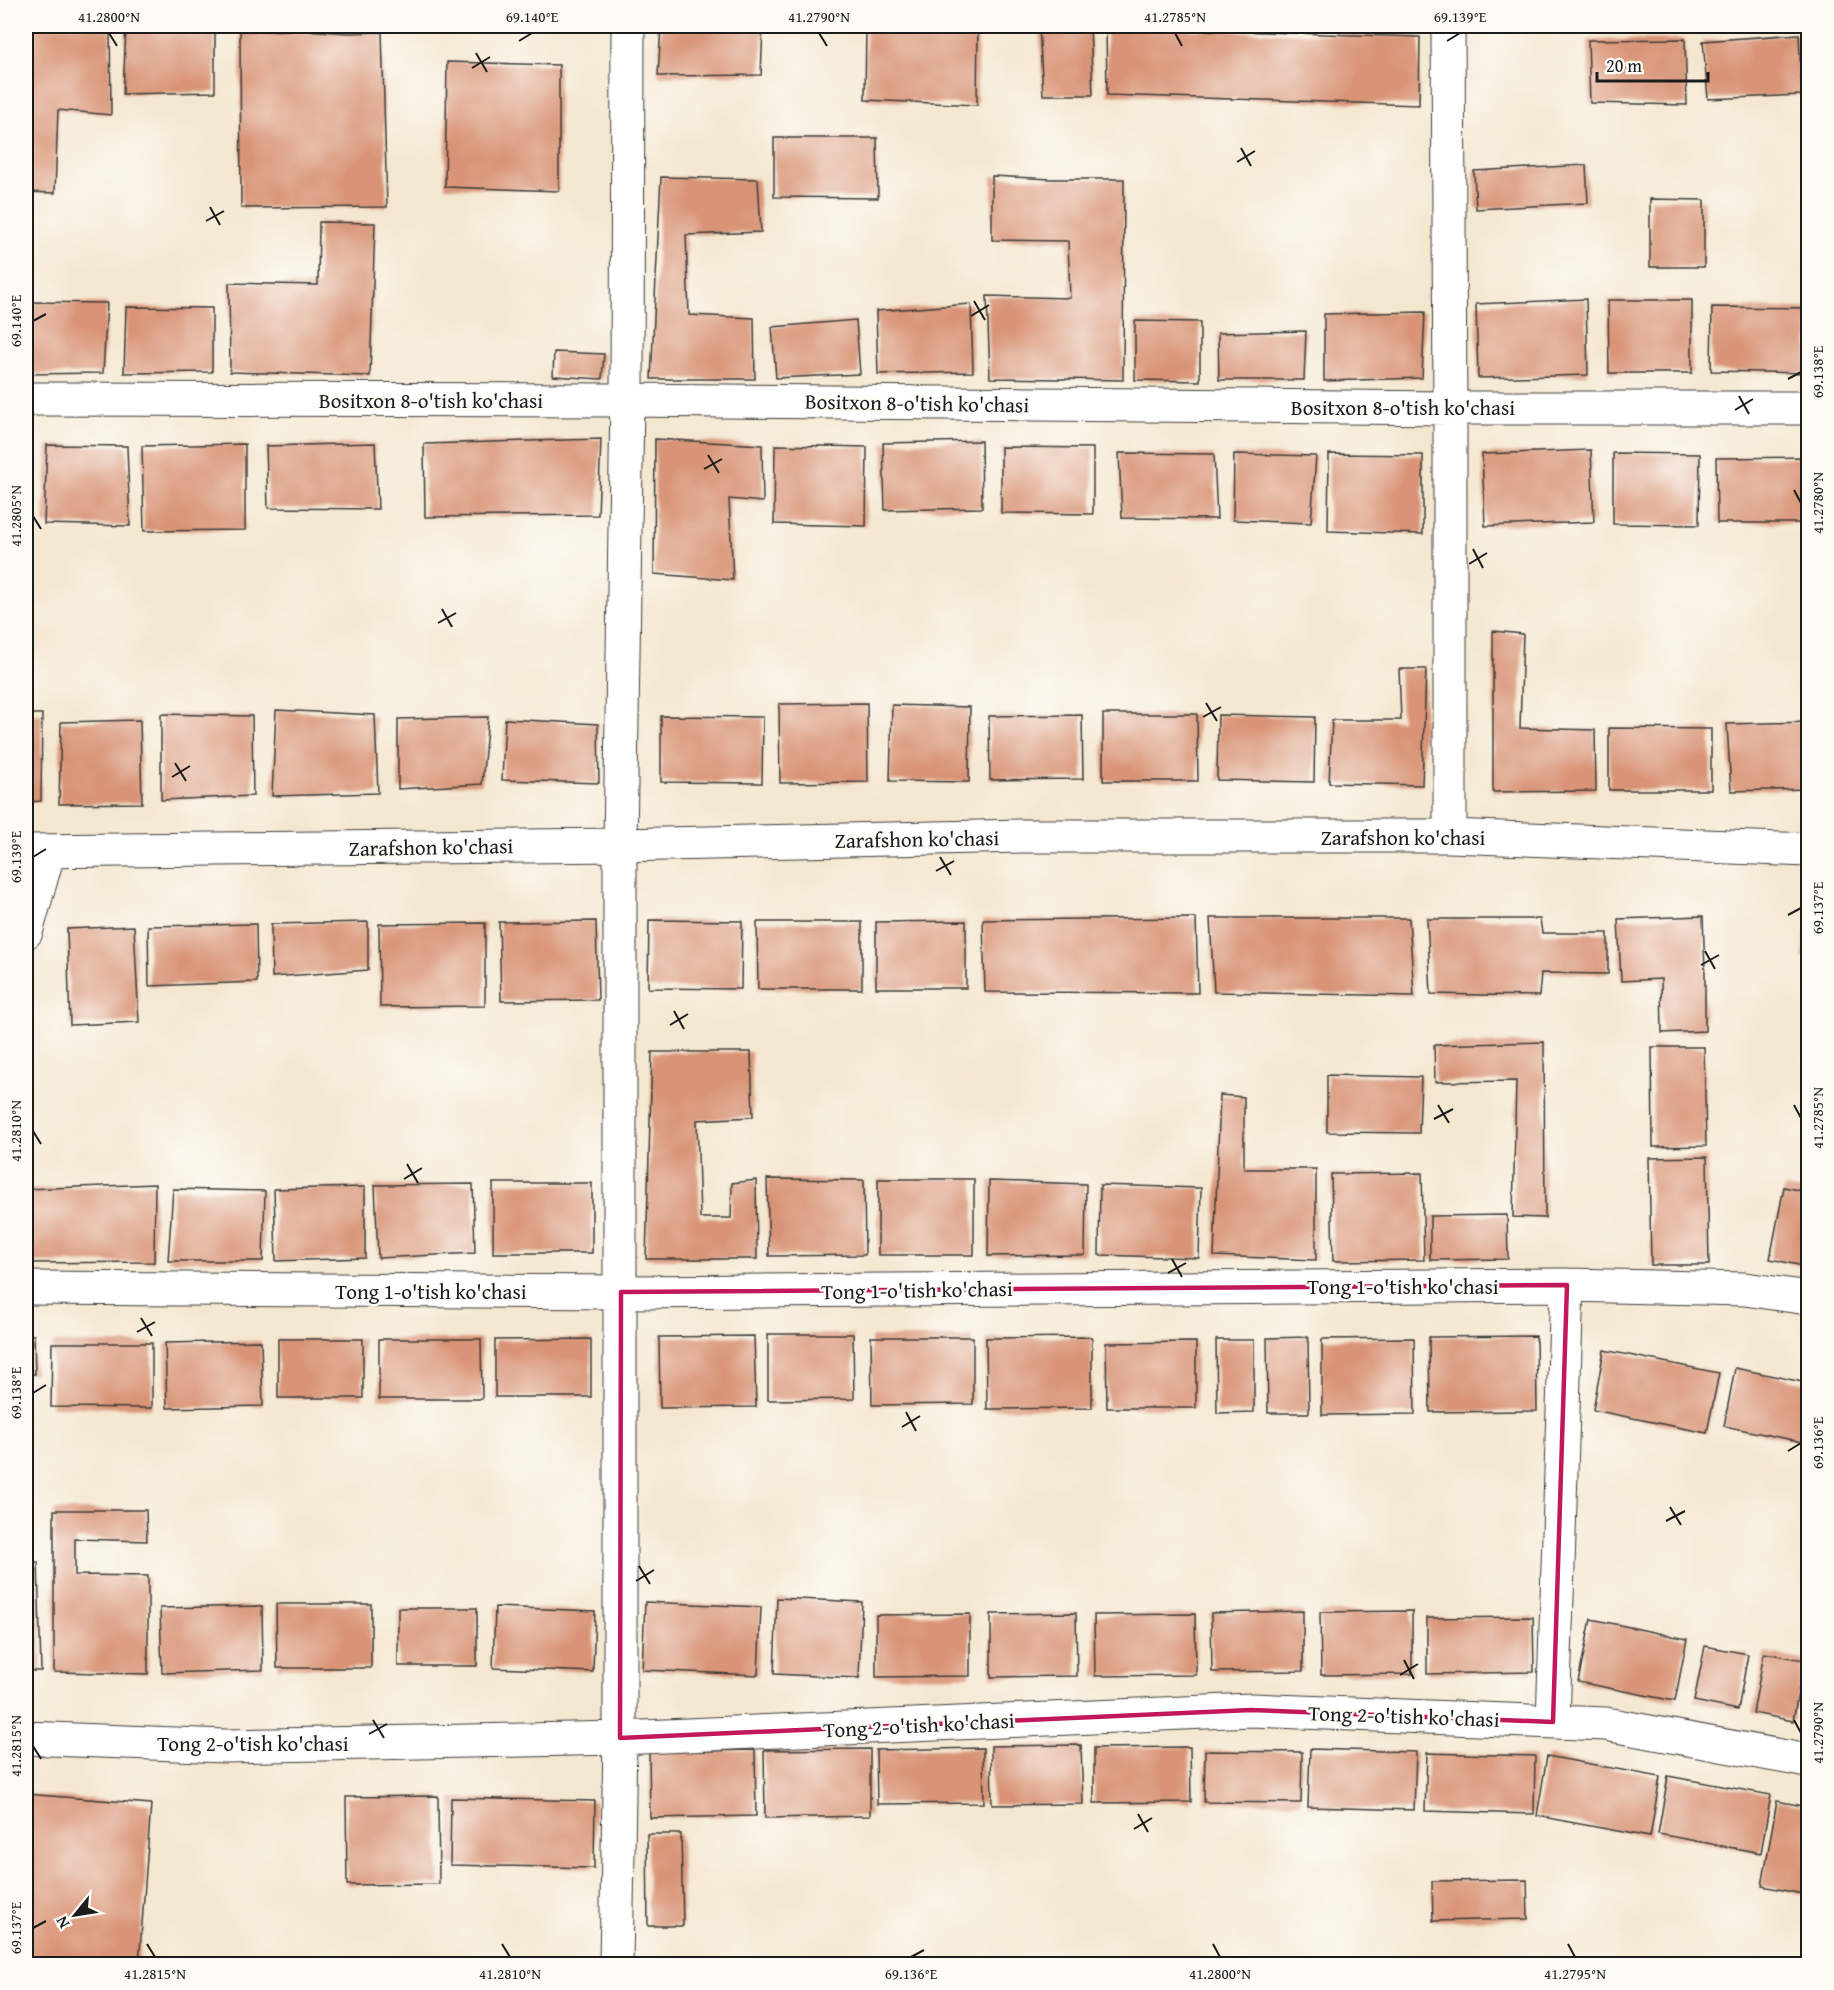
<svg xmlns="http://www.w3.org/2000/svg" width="1834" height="1990" font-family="'Gentium Book Plus',serif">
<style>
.building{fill:#d99477}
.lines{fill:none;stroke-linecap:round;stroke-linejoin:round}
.minor-casing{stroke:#3c3a37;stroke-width:35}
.minor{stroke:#fff;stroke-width:33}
.marked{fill:none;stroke:#c2185b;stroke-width:4.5;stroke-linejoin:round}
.ticks{fill:none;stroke:#1c1c1c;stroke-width:2}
.labels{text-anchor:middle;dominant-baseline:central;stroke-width:5;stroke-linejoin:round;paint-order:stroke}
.street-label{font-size:21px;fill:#1c1c1c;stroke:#fdfcf7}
.neatline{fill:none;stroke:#1c1c1c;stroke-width:2}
.ticks-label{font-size:15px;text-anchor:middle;fill:#1c1c1c}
</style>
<rect width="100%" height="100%" fill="#fdfcf7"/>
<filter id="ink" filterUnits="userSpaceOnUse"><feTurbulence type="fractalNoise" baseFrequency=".0167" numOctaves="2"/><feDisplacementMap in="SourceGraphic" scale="12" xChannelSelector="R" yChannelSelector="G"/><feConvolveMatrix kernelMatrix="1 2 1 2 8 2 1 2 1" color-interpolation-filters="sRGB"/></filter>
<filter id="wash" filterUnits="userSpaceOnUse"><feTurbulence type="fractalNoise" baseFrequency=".008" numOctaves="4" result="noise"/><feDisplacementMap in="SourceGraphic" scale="24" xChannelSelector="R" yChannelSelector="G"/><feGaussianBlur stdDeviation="1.35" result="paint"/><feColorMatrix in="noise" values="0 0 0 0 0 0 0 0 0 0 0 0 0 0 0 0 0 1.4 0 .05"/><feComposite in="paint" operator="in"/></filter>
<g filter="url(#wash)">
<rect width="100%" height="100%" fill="#f4e7d0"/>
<g id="blocks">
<path class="building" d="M26 26H110L111 115 58 110 55 193 26 192Z
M126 26H215V92L123 94Z
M661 26H763L761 75 658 76Z
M866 26H978L977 105 865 100Z
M1039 26H1090L1093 95H1043Z
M1106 27 1420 37 1419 105 1107 95Z
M303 30 347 33 382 32 387 207 241 208 240 31Z
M1799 34 1802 95 1708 99 1703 41Z
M1685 39 1687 105 1590 103 1588 40Z
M447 62 559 65V191L445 187Z
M774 138H877L878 198 774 197Z
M1586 165 1588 203 1476 209 1474 171Z
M992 176 1051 179H1124L1123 380 990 378 987 296 1070 298 1068 241 992 240Z
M661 177 758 179 761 232 686 235 689 315 754 318 755 379H651Z
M1650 199 1704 200V267H1650Z
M319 222 375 223 370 376 230 372 229 283 318 285Z
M1586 299 1588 375 1478 378 1476 304Z
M1608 300H1692V373H1609Z
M26 302 107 303 103 373 26 374Z
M971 304 973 372 878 374 876 311Z
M126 307 212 308V372L124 373Z
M1712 307 1808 308V373L1711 371Z
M1425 312 1422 378 1324 381V314Z
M856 320 860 374 776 378 772 327Z
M1135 321 1200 322V381L1135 380Z
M1306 331 1304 380H1219L1218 333Z
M554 352 604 354 602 379 553 376Z
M601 439 598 515 425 517 424 444Z
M655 439 762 445 763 502 729 499 733 580 654 574Z
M981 441 982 508 885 510 883 443Z
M26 442 30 443 28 507H26Z
M375 443 378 509 268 508 266 446Z
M245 444V530L144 531 142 446Z
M47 445 127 446 130 526 44 524Z
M775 445 867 447 866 526 774 524Z
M1001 447 1093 448V514L1001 513Z
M1591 450 1594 522 1485 526 1482 454Z
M1119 453 1214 454 1217 519 1122 518Z
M1613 453 1700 454 1699 525 1613 524Z
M1234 454 1316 456 1311 523 1233 520Z
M1329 454 1423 455V534L1328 531Z
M1808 457V523H1717L1716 458Z
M1493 631 1523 634 1520 728 1595 730 1596 791 1493 792Z
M1399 669H1426L1422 785 1329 783 1332 720H1401Z
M867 703 868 782 780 783 779 704Z
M892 705 970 707 969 782 890 781Z
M276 710 375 715 378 793 272 796Z
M26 714H42L41 801 26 802Z
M161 714 252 716 253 796 161 800Z
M1103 714H1197L1198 781H1103Z
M1082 715 1083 779 990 780 989 716Z
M1218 715 1315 717 1314 782 1217 780Z
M661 716 763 717 762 783 661 782Z
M488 717 482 784 398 789V719Z
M505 719 598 724 599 783 502 780Z
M140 720 142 803 59 804 61 722Z
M1808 722V789L1731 791 1727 724Z
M1609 728 1711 729V790H1609Z
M1703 916 1705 972V1031L1662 1033 1661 979 1621 981 1618 919Z
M1196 918 1198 993 985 992 983 920Z
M1210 918H1409L1414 996 1214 992Z
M1427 919H1540L1542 933H1608V974L1541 973 1539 996 1431 994Z
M649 920 742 921 741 989 648 988Z
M596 921 598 1000 501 1001 499 922Z
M966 921V988H876V922Z
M368 922V970L272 977 271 924Z
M757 922H862V989H758Z
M485 923V1006L380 1007 379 924Z
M256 924 257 982 149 986 148 926Z
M1807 925H1808V958L1802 957Z
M134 926 139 1022 70 1025 67 929Z
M1544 1042 1545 1218 1513 1217 1516 1081 1435 1082 1434 1045Z
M1652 1047H1704L1706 1146 1653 1147Z
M652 1052H751L753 1117 697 1120 700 1218H731L732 1183 756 1180 757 1259H646Z
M1327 1075 1421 1077 1419 1133 1327 1132Z
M1220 1095 1244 1097V1169H1316V1260L1214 1256Z
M1707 1157 1709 1265H1651L1649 1158Z
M1422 1173 1424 1260 1333 1261 1331 1174Z
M767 1179 864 1180 865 1255 769 1256Z
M878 1179H974V1255H878Z
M989 1181 1086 1184 1085 1255 988 1256Z
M493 1183H592V1253H493Z
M155 1184 154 1262 26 1263V1189Z
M473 1184 475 1253 378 1258 375 1185Z
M1100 1185 1201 1188 1199 1258 1099 1255Z
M365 1187V1258L276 1261 274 1189Z
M1784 1187 1808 1192V1267L1770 1259Z
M173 1189 265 1191 263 1261H168Z
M1507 1215 1508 1259 1430 1260V1216Z
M768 1334H853L854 1399 768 1400Z
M26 1335H34L35 1374H26Z
M754 1336 756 1407 660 1408 659 1337Z
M1536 1336 1537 1411 1430 1412 1429 1337Z
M871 1337H973V1404L872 1405Z
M1092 1337V1408L987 1409 986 1338Z
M1308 1337 1309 1413H1268L1267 1338Z
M1414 1338 1415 1414 1322 1415V1339Z
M278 1339H363V1398H278Z
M379 1339H481L482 1399H379Z
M591 1339V1397H495V1340Z
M1216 1340H1254V1412L1217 1413Z
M261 1341 263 1406 167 1408 165 1343Z
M1196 1342V1408H1107L1106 1343Z
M52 1343H152V1408L51 1407Z
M1604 1350 1719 1373 1707 1433 1593 1410Z
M1735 1368 1808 1383V1443L1724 1426Z
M54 1510H146L147 1541 75 1539V1575L148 1576V1674L54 1672Z
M26 1562H38L41 1671H26Z
M777 1598 862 1602 859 1678 774 1674Z
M645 1602 761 1607 758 1675 642 1670Z
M276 1604H371V1668H277Z
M262 1606 263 1670 162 1673 160 1608Z
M495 1607 595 1611 593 1672 493 1668Z
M398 1608H477V1666H398Z
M1303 1611V1671L1212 1672 1211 1613Z
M1412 1611V1674L1321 1675 1320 1612Z
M1076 1613 1077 1676 991 1677V1614Z
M970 1614V1676L876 1677V1615Z
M1195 1614 1196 1675 1095 1676 1094 1615Z
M1533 1617 1534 1672 1427 1674V1618Z
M1591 1619 1687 1639 1675 1701 1578 1682Z
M1705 1646 1748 1654 1738 1710 1694 1701Z
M1764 1653 1804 1660 1793 1721 1753 1713Z
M1081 1745 1083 1804 992 1805 991 1746Z
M1190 1747 1191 1802 1094 1803V1748Z
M983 1748 984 1803 877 1804 876 1750Z
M870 1749V1816L765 1818 764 1750Z
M1310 1749 1416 1752 1414 1810 1308 1807Z
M755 1750 756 1816 650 1818 649 1752Z
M1205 1751 1302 1752 1301 1803 1204 1802Z
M1427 1753 1535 1756 1534 1814 1425 1811Z
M1547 1756 1660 1777 1650 1837 1537 1816Z
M1668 1776 1771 1795 1761 1853 1658 1834Z
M26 1794 151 1804 139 1964H26Z
M438 1796 439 1884 347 1885 346 1797Z
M451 1798 595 1801 594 1868 450 1865Z
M1777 1801 1808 1807V1895L1762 1886Z
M647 1834H681L683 1926H648Z
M1527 1880 1528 1919 1433 1921 1432 1881Z"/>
</g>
</g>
<g filter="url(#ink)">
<use href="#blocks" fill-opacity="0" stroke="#3c3a37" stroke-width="1.5"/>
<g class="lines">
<defs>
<path id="minor" d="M1448 26 1450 408V836
M26 399 627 400 1450 408H1808
M26 851 620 845 1023 836H1450L1808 850
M26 932 49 851
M26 1288 621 1292 1567 1285 1745 1289 1808 1298
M1553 1722 1567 1285
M26 1738 225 1746 620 1738 1251 1710 1606 1724 1808 1761
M616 1964 620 1738V845L627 400 628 26"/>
</defs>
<use href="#minor" class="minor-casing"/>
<use href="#minor" class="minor"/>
</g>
</g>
<path class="marked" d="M1567 1285 1553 1722 1251 1710 620 1738 621 1292Z"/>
<path class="ticks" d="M109 33 117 46M819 33 827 46M1175 33 1182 46M519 41 532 33M1447 41 1460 33M476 53 487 72M472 68 490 57M1241 148 1251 166M1237 162 1255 151M210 207 220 225M206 221 224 211M974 301 985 320M971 316 989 305M33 321 46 314M1788 379 1801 372M1739 396 1749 414M1735 410 1753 399M708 455 719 473M704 469 722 459M1794 490 1801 503M33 516 41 529M1473 549 1483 568M1469 564 1487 553M442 609 452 627M438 623 456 613M1206 703 1217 721M1203 717 1221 707M175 763 186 781M172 777 190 766M33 857 46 849M940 857 951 875M936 871 954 861M1788 915 1801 908M1705 951 1715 969M1701 965 1719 955M674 1011 684 1029M670 1025 688 1014M1438 1105 1449 1123M1794 1105 1801 1118M1434 1119 1453 1109M33 1131 41 1144M407 1164 418 1183M404 1179 422 1168M1172 1259 1182 1277M1168 1273 1186 1263M141 1318 152 1336M137 1332 155 1322M33 1393 46 1385M906 1412 916 1431M902 1427 920 1416M1788 1451 1801 1443M1670 1507 1681 1525M1666 1521 1685 1511M639 1566 650 1584M636 1581 654 1570M1404 1660 1414 1679M1400 1675 1418 1664M373 1720 384 1738M1794 1720 1801 1733M369 1734 387 1724M33 1746 41 1759M1138 1814 1148 1832M1134 1829 1152 1818M33 1928 46 1921M147 1944 155 1957M502 1944 510 1957M1213 1944 1220 1957M1568 1944 1575 1957M911 1957 924 1950"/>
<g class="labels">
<g class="street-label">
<text x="431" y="400">Bositxon 8-o'tish ko'chasi</text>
<text transform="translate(917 403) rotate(1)">Bositxon 8-o'tish ko'chasi</text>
<text x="1403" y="407">Bositxon 8-o'tish ko'chasi</text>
<text x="1403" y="837">Zarafshon ko'chasi</text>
<text transform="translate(917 839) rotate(-1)">Zarafshon ko'chasi</text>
<text transform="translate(431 847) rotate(-1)">Zarafshon ko'chasi</text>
<text x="1403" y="1286">Tong 1-o'tish ko'chasi</text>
<text transform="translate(917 1290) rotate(-1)">Tong 1-o'tish ko'chasi</text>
<text x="431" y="1291">Tong 1-o'tish ko'chasi</text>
<text transform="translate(1404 1716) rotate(2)">Tong 2-o'tish ko'chasi</text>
<text transform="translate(919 1725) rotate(-3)">Tong 2-o'tish ko'chasi</text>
<text x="253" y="1743">Tong 2-o'tish ko'chasi</text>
</g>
</g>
<rect width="1834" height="1990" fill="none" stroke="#fdfcf7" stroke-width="66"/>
<g transform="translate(75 1915) rotate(240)" stroke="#fdfcf7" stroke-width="4.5" paint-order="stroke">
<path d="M0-4.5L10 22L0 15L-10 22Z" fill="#1c1c1c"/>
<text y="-9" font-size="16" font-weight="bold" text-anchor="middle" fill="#1c1c1c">N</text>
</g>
<path d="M1597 72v9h111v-9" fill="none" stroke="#1c1c1c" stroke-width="3"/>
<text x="1606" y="72" font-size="18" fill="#1c1c1c" stroke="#fdfcf7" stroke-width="4.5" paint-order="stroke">20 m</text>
<rect x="33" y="33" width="1768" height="1924" class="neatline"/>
<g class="ticks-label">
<text x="109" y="22">41.2800°N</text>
<text x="532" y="22">69.140°E</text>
<text x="819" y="22">41.2790°N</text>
<text x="1175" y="22">41.2785°N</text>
<text x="1460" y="22">69.139°E</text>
<text transform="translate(16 321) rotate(-90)" y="5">69.140°E</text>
<text transform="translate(1818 372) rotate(-90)" y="5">69.138°E</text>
<text transform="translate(1818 503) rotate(-90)" y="5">41.2780°N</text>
<text transform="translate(16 516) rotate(-90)" y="5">41.2805°N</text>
<text transform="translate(16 857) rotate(-90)" y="5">69.139°E</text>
<text transform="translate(1818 908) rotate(-90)" y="5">69.137°E</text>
<text transform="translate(1818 1118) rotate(-90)" y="5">41.2785°N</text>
<text transform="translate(16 1131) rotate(-90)" y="5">41.2810°N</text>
<text transform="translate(16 1393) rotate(-90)" y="5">69.138°E</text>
<text transform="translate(1818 1443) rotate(-90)" y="5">69.136°E</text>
<text transform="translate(1818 1733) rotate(-90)" y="5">41.2790°N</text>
<text transform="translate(16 1746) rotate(-90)" y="5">41.2815°N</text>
<text transform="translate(16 1928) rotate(-90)" y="5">69.137°E</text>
<text x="155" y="1979">41.2815°N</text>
<text x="510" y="1979">41.2810°N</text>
<text x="911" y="1979">69.136°E</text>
<text x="1220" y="1979">41.2800°N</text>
<text x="1575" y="1979">41.2795°N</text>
</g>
</svg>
